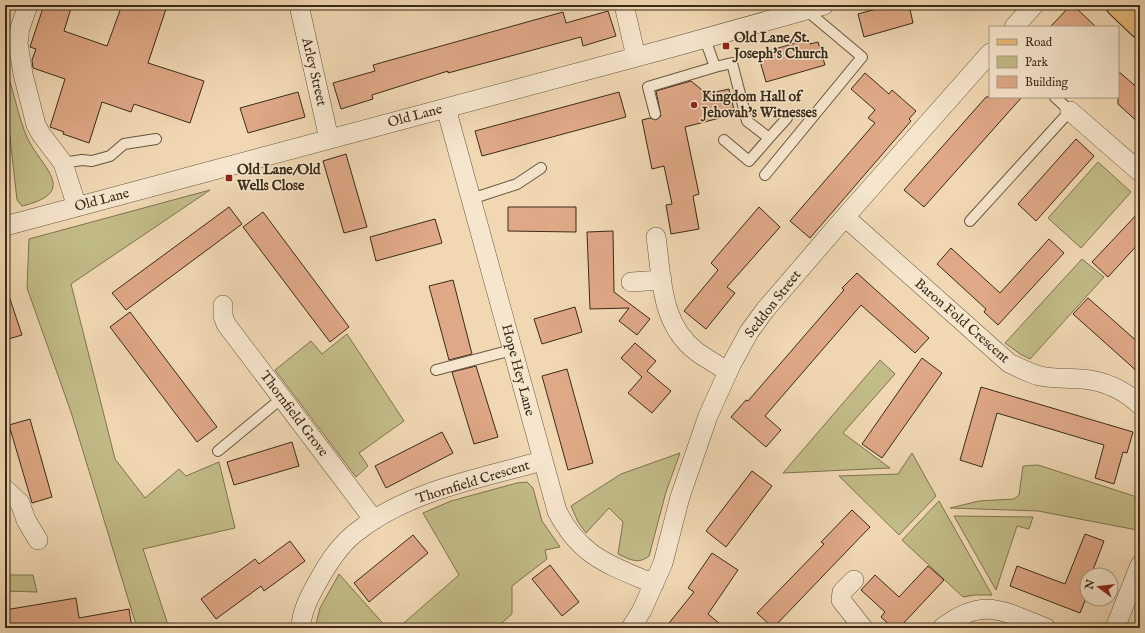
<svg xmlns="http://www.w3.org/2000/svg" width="1145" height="633" font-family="'IM FELL English',serif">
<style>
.green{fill:#c2bc88;stroke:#7e7450}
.building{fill:#dfa887;stroke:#3a2b19}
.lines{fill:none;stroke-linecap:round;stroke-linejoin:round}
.service-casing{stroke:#685640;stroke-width:12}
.minor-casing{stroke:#685640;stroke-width:20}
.primary-casing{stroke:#3a2b19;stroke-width:24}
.service{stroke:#f6e6ce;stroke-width:10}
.minor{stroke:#f6e6ce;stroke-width:19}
.primary{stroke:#e8bc7a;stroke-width:22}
.poi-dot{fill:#8f2418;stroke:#f6e6ce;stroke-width:1.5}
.labels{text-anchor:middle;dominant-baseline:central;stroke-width:3;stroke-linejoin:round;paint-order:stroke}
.poi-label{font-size:14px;font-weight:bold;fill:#3a2b19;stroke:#f6e6ce;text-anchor:start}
.street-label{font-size:14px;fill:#3a2b19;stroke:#f6e6ce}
</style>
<rect width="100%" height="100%" fill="#f1d8b3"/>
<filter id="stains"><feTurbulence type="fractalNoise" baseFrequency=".005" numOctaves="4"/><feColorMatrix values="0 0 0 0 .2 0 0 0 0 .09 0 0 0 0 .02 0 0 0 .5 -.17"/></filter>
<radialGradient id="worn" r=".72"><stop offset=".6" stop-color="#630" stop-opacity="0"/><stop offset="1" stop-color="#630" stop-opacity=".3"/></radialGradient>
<path class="green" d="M10 82C15 98 22 130 30 143 47 172 76 193 22 206L17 200 5 93V83Z
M1098 162 1131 192 1081 248 1048 218Z
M210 190 71 284 115 459 145 498 179 469 186 476 219 462 235 528 143 549 169 628H137L71 412 27 288 29 239Z
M1082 259 1104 277 1030 359 1020 354 1005 343Z
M347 334 404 421 359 453 368 466 356 477 275 370 311 341 322 354Z
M880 360 895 374 843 433 890 468 783 473Z
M680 453 666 492 649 556C638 565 629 559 618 554L623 522 609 508 586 533 578 522 571 506 621 474Z
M912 453 936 496 899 535 839 476 898 474Z
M1038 465 1140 498V523L1137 530 1038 511 950 508 979 501 1014 499 1019 495 1023 466Z
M527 482 533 488 542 521 560 547 545 550 547 559 512 586V614L496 628H398L459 575 423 513 451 501 517 483Z
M939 501 992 595H975L963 597 902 540Z
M954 516 1033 517 1029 529 1017 526 996 590Z
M339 574 387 628H315L320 608Z
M5 575H33L37 592 5 591Z"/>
<path class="building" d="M44 5H72L64 31 107 46 122 5H155L166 9 148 63 204 81 190 123 134 104 131 112 102 102 89 143 63 134 64 132 50 127 65 79 33 68 32 60 36 49 30 47Z
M891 5H909L913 23 864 37 858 14Z
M1071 5H1073L1096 27H1050Z
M608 11 616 36 583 46 581 37 448 73V71L372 95 373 99 341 109 333 83 375 71 373 65 563 12 566 23Z
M809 39 810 44 818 42 825 65 766 82 758 54Z
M1118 71 1140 90V124L1118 104Z
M865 73 889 94 892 90 916 111 909 119 911 121 810 238 790 221 875 123 868 118 875 110 851 89Z
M691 81 707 94 729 89 735 114 685 127 699 194 693 196 699 229 671 234 666 205 672 204 664 166 652 169 642 120 650 118 656 120 661 116 656 91Z
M298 92 305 117 248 133 240 108Z
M619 92 626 117 482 156 475 131Z
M986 97H1022L924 207 904 190Z
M1076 139 1094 156 1036 221 1018 204Z
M346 154 367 227 344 233 323 161Z
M229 207 242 224 126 310 112 293Z
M508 207H576V232L508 231Z
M759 207 780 227 727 287 735 293 706 329 684 311 718 270 711 263Z
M1140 211V242L1108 277 1092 262Z
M263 212 349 327 330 342 243 227Z
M435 219 442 243 376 261 370 237Z
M613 231 614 292 650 319 637 335 619 321 629 308 590 309 587 232Z
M1049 239 1064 253 998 325 984 312 986 309 937 264 951 248 1000 293Z
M857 273 929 338 915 353 861 305 765 416 781 430 766 447 731 417 746 400 748 401 844 290 842 288Z
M453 280 472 354 449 360 429 286Z
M5 293H8L22 335 5 340Z
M1088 298 1140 344V374L1073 314Z
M575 307 582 332 542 344 534 319Z
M130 312 217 427 197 442 110 327Z
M635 343 656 361 647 371 671 391 652 413 628 393 642 377 621 358Z
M922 358 942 373 882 458 862 444Z
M476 366 498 437 474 444 452 372Z
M567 369 593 463 568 470 542 376Z
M981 387 1133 432 1127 453 1123 452 1114 484 1095 478 1104 445 997 413 982 467 960 460Z
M30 419 52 497 32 503 9 425Z
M442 432 453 453 386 488 375 466Z
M292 442 299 466 234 485 227 462Z
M752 471 772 486 726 547 706 531Z
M852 510 870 527 773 628 757 613 824 544 821 542Z
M1085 534 1104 541 1091 575H1087V596L1080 613 1010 586 1017 566 1065 584Z
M413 535 428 553 369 602 354 583Z
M290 541 305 561 264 591 261 586 216 619 201 599 255 559 259 564Z
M712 553 738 570 708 614 725 628H665L694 592 688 588Z
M550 565 579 602 562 616 532 579Z
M928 566 944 580 899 628H893L881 617 885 612 861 590 875 575 899 597Z
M76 598 79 618 129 609 132 628H5V610Z"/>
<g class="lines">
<defs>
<path id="service" d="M715 67 732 63 747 121 769 138 787 118
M655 114 648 87 715 67 705 39
M724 140 749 161 769 138
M63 163 82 160 92 161 110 156 124 144 156 139
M765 175 862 57 806 10
M471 199 517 184 541 168
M970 221 1070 111 1055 97
M436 370 512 350
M218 451 282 398"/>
<path id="minor" d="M28 5 20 28 18 43 23 74 36 125 41 134 63 163 77 207
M299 5 329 139
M624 5 636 57
M1014 27 1034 5
M446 108 557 511C580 557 610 565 654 584
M1070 111 1140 172
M845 217 1009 363C1019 368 1029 373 1040 376 1054 379 1068 378 1083 379 1104 381 1124 390 1140 405
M5 226 670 48 824 5
M656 237C662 278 660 324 697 352 707 359 718 365 728 372
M631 282 662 280
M223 305V316L226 324 374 520
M5 489 20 503 26 520 38 540
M854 580 842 592 841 600 863 628
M301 628C301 612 310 596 317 583 327 565 338 547 354 534 406 491 478 479 542 461
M631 628 642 610 663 563 680 497 708 416 731 365 749 332 765 310 845 217 990 53
M942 628C983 596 1003 611 1046 628
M1115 628 1140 565"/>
<path id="primary" d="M1117 5 1140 27"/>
</defs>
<use href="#service" class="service-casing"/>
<use href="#minor" class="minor-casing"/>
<use href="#primary" class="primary-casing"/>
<use href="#service" class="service"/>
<use href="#minor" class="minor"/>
<use href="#primary" class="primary"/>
</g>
<g class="poi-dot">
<rect x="722" y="42" width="8" height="8" rx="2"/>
<circle cx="694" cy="105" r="4"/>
<rect x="225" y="174" width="8" height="8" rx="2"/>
</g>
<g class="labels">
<g class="poi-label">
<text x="734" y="38">Old Lane/St.<tspan x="734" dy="16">Joseph's Church</tspan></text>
<text x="702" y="97">Kingdom Hall of<tspan x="702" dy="16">Jehovah's Witnesses</tspan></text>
<text x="237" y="170">Old Lane/Old<tspan x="237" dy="16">Wells Close</tspan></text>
</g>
<g class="street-label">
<text transform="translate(314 72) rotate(77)">Arley Street</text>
<text transform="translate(415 116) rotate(-15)">Old Lane</text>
<text transform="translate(102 200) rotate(-15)">Old Lane</text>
<text transform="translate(773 304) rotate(-52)">Seddon Street</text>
<text transform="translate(962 321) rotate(41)">Baron Fold Crescent</text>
<text transform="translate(518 370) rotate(75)">Hope Hey Lane</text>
<text transform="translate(294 414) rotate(53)">Thornfield Grove</text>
<text transform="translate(473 482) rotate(-17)">Thornfield Crescent</text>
</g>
</g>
<rect width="1145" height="633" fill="none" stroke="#f1d8b3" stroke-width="20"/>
<rect x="6" y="6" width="1133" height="621" fill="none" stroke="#3a2b19" stroke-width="2"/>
<rect x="10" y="10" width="1125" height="613" fill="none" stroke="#3a2b19"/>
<rect x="989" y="26" width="130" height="72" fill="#f6e6ce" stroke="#ab9b86"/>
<rect x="997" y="39" width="20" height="6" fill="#e8bc7a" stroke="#ab9b86"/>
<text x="1025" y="46" font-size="12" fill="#3a2b19">Road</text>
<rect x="997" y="56" width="20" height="12" fill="#c2bc88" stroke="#ab9b86"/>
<text x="1025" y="66" font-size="12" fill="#3a2b19">Park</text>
<rect x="997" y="76" width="20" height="12" fill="#dfa887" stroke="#ab9b86"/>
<text x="1025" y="86" font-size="12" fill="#3a2b19">Building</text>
<g transform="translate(1099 587) rotate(285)"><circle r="19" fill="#f6e6ce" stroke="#ab9b86"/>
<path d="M0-3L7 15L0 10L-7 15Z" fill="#8f2418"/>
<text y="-6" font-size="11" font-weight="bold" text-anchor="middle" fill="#3a2b19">N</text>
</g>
<rect width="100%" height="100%" filter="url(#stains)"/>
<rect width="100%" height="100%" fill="url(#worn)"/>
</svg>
